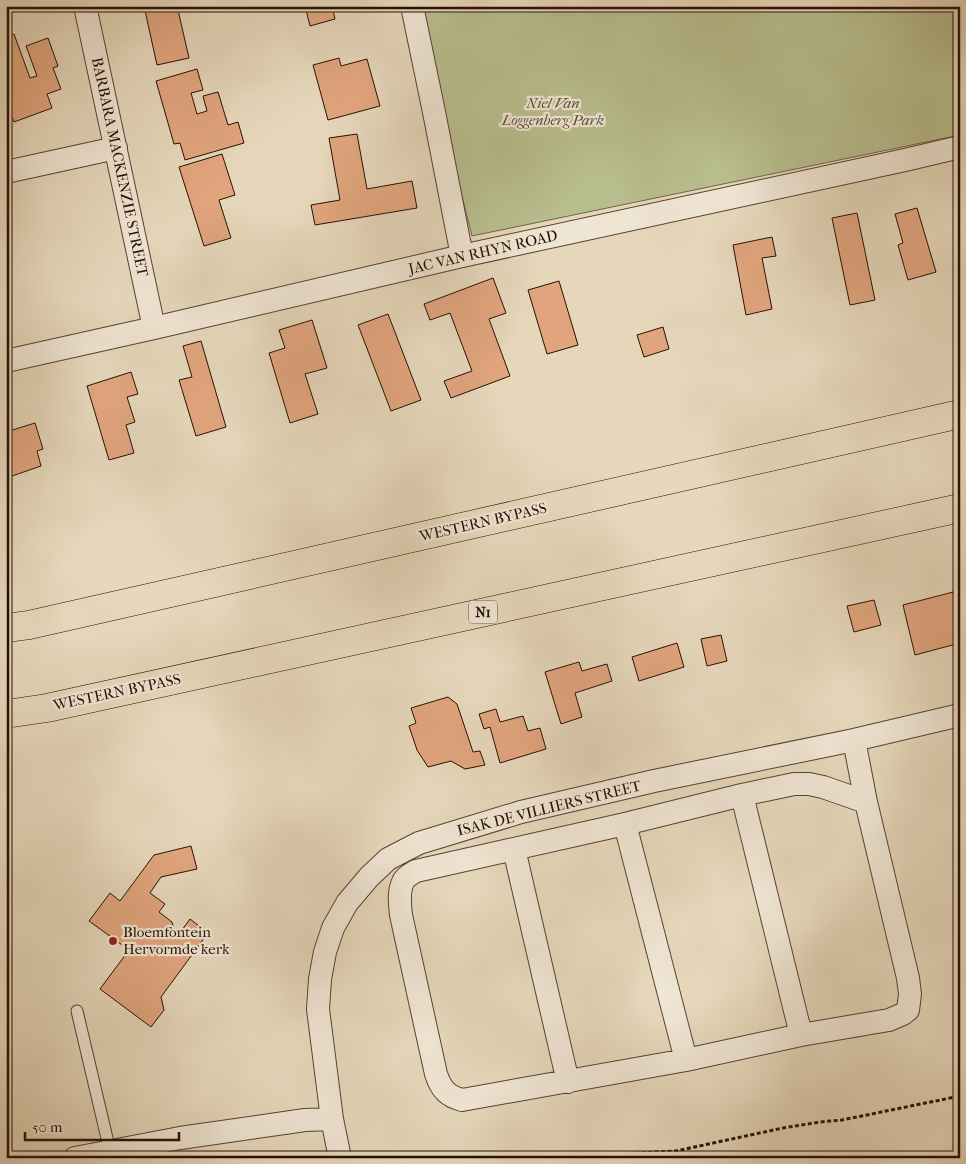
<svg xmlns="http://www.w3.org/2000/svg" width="966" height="1164" font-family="'IM FELL French Canon',serif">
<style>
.green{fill:#b8bd8e;stroke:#706648}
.building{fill:#e1a57e;stroke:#270f03}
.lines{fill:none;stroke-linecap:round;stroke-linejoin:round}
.lane-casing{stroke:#574131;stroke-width:13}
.street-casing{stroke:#574131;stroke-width:24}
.highway-casing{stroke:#270f03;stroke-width:29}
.path{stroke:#270f03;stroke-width:3;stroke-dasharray:4 2.5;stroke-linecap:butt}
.lane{stroke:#efe5d3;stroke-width:11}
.street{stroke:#efe5d3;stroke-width:22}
.highway{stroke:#e6d7bb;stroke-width:28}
.poi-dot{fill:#8f2418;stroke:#efe5d3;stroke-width:2}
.labels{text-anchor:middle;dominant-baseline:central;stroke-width:4.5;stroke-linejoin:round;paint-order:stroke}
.shield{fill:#efe5d3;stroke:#634f41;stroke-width:1}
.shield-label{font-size:14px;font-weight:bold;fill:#270f03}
.park-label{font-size:15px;font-style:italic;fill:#5a4c34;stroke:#efe5d3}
.street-label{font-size:15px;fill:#270f03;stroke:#efe5d3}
.poi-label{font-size:15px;fill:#270f03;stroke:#efe5d3;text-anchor:start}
</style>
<rect width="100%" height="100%" fill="#e6d7bb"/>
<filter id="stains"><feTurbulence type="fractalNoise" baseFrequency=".004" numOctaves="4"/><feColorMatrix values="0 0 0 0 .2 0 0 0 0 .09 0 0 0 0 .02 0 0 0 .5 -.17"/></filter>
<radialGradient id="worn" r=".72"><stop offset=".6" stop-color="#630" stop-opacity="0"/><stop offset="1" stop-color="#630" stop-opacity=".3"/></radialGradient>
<path class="green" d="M414 6H960V135L472 236Z"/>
<path class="building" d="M6 6H25L6 11Z
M144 6H193L178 10 189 58 157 65Z
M305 6H332L335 19 310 26Z
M14 34 30 78 37 76 26 46 48 38 58 66 53 68 61 89 47 94 52 108 14 122 6 101V37Z
M339 58 341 66 367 59 380 106 328 120 313 65Z
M197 69 203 90 191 93 197 114 207 111 203 96 218 92 228 125 238 122 244 143 185 160 180 143 174 144 156 81Z
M357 134 367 189 412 181 417 208 315 225 311 205 340 200 329 138Z
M222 154 235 195 219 200 231 238 204 246 179 167Z
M917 208 936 272 908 280 898 245 903 243 895 214Z
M857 213 875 300 850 305 832 218Z
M772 237 776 256 762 258 772 309 746 315 733 245Z
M493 278 506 313 489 319 510 376 451 398 444 381 472 371 450 313 430 320 424 304Z
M559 281 578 345 547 354 528 290Z
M388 314 421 400 391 411 358 325Z
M312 320 327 368 305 374 318 414 290 423 269 353 285 348 279 330Z
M663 327 669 349 644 357 637 335Z
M201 341 226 427 196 436 179 380 192 377 183 346Z
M131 372 138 394 127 397 135 422 126 425 134 453 109 460 87 386Z
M35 423 43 449 37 451 41 466 12 476 6 458V432Z
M957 591 960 601V643L915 655 903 605Z
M874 600 881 625 854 632 847 606Z
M721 635 727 661 707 666 701 639Z
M677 643 684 667 639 681 632 657Z
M579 662 582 671 607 664 612 681 575 693 582 717 561 724 545 672Z
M448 697 457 704 473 752 480 751 485 765 465 769 451 761 428 767 417 750 409 726 416 723 411 708Z
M496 709 500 722 523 716 528 731 540 728 546 749 500 763 490 727 484 729 479 714Z
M191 846 197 869 161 877 150 893 165 904 159 912 172 922 176 938 190 919 208 933 161 997 164 1010 151 1027 100 989 129 950 89 921 110 893 120 901 154 855Z
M919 1152 921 1158H900Z"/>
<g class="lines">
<defs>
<path id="lane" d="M77 1011 110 1151"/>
<path id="street" d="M85 6 154 328
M412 6 434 112 462 256
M6 172 116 148
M6 361 154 328 462 256 905 160 960 147
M854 740 866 802 908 978 910 994 908 1010 903 1014 889 1020 801 1035 686 1060 462 1100C447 1096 441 1089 436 1074L401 915C400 905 398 892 403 882 405 877 411 874 416 871L625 824 742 795 794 784H809L823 787 866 802
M742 795 801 1035
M625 824 686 1060
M514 849 568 1082
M75 1158 180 1138 305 1120 332 1119
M340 1158 332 1119 318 1009 320 979 325 952 333 928 347 903 369 877 388 859 419 843 521 812 654 781 854 740 960 715"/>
<path id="highway" d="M6 628 29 625 960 414
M6 714 47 708 960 508"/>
</defs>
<use href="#lane" class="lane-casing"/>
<use href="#street" class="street-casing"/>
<use href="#highway" class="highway-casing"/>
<path class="path" d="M603 1158 637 1153 676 1151 783 1128 820 1122 842 1120 960 1096"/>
<use href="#lane" class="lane"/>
<use href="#street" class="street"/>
<use href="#highway" class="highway"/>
</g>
<circle class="poi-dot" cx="113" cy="941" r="5"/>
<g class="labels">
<rect class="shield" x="469" y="600.5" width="28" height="23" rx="4"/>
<g class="shield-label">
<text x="483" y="612">N1</text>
</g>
<g class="park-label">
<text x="553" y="103">Niel Van<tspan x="553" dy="17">Loggenberg Park</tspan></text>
</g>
<g class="street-label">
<text transform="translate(120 167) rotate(78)">BARBARA MACKENZIE STREET</text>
<text transform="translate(483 252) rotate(-13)">JAC VAN RHYN ROAD</text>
<text transform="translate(483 522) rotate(-13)">WESTERN BYPASS</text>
<text transform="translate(117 692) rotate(-12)">WESTERN BYPASS</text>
<text transform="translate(549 808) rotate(-14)">ISAK DE VILLIERS STREET</text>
</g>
<g class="poi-label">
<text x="123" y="932">Bloemfontein<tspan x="123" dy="17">Hervormde kerk</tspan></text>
</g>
</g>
<rect width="966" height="1164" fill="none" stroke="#e6d7bb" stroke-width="25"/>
<rect x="8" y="8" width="951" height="1149" fill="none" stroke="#270f03" stroke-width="2.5"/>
<rect x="12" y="12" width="941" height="1139" fill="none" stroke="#270f03"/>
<path d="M25 1132v8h154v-8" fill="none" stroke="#270f03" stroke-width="2.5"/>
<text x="32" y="1132" font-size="15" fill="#270f03" stroke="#efe5d3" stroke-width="4" paint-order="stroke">50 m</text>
<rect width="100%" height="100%" filter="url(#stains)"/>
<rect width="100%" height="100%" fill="url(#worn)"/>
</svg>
